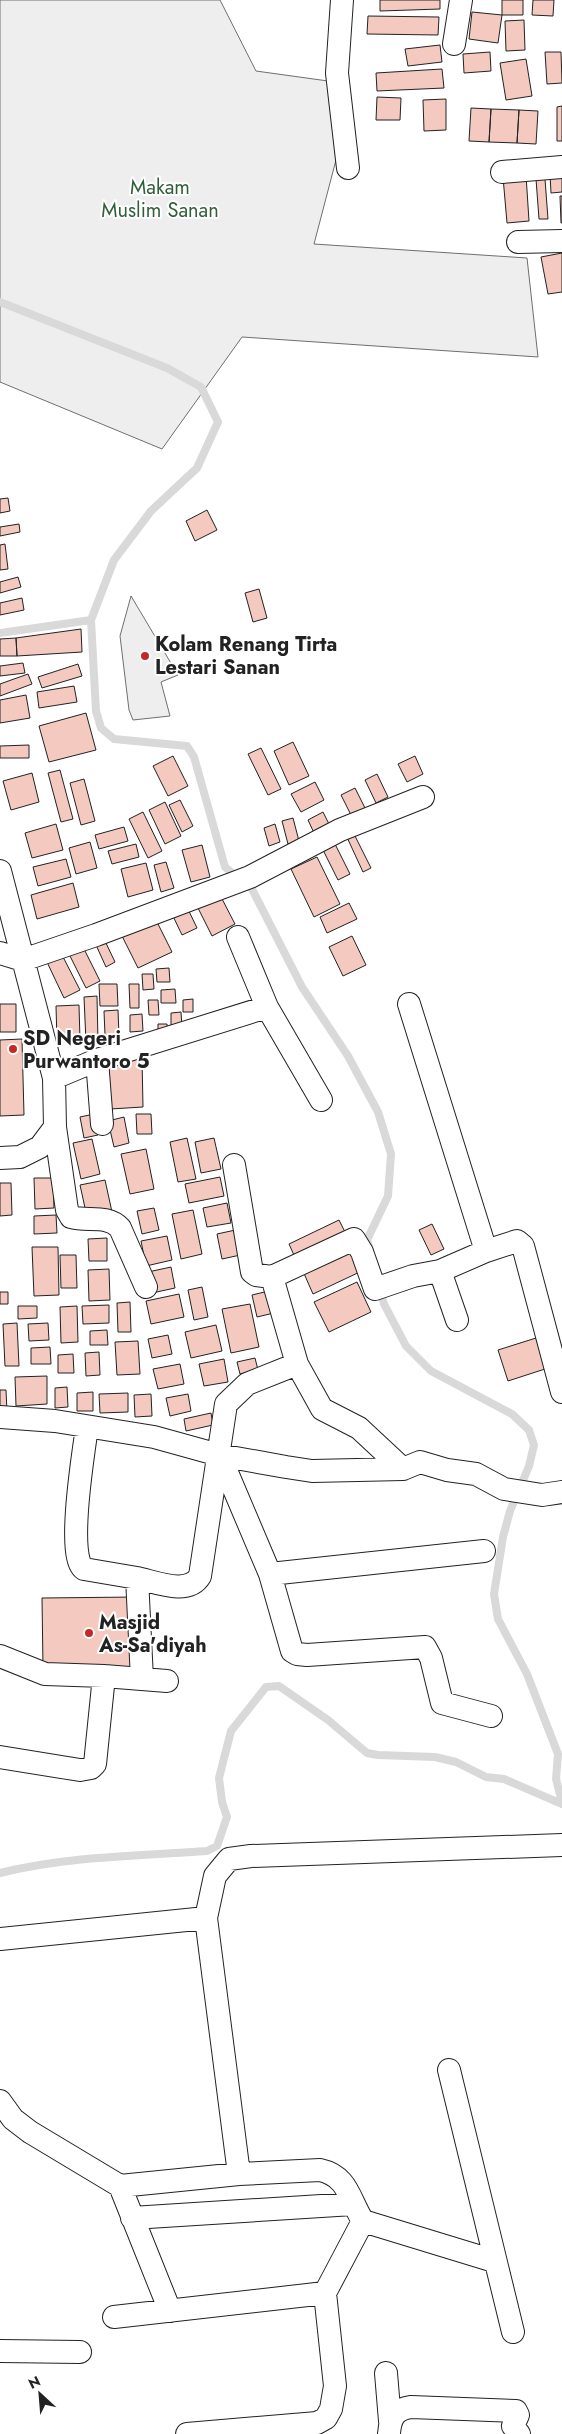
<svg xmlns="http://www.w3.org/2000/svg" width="562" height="2434" font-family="Jost,sans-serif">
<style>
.green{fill:#eee;stroke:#6f6f6f}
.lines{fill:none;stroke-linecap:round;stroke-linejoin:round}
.stream{stroke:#d9d9d9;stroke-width:8}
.building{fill:#f3c9c0;stroke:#222}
.minor-casing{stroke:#222;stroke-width:24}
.minor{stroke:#fff;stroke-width:22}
.poi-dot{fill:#c62828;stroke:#fff;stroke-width:2}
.labels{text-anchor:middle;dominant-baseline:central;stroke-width:4;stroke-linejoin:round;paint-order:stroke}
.park-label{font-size:20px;fill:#2f5e38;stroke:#fff}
.poi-label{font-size:20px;font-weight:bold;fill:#222;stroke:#fff;text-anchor:start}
</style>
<rect width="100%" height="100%" fill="#fff"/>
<path class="green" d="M0 0H220L256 71 328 81 336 160 314 244 527 258 538 357 242 337 162 449 0 382Z
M131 596 178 675 161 682 170 716 133 720 129 710 120 636Z"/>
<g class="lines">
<path class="stream" d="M0 302 167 368 201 387 218 422 197 468 151 511 114 560 91 620 96 711 101 728 114 739 187 746 194 757 225 867 252 889 302 987 348 1056 378 1112 391 1154 388 1196 367 1240 370 1250
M0 633 91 620
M380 1290 384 1304 406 1346 431 1371 512 1414 529 1430 534 1445 529 1466 510 1511 503 1537 494 1594 498 1619 527 1674 558 1754 556 1779 562 1802
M0 1873C67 1856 139 1856 207 1851L217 1846 227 1817 222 1802 219 1778 231 1731 266 1687 279 1686 328 1720 367 1753 378 1755 435 1757 456 1762 486 1777 504 1779 562 1804"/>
</g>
<path class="building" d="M380 0H440V9L380 11Z
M502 0H523V15H502Z
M533 0H554L553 16 532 15Z
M472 12 502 15 498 43 469 39Z
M368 16 439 17 438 35 367 34Z
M524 20 525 50 506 51 505 21Z
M440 45 442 62 408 66 405 49Z
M490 52 491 71 464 73 463 54Z
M545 52H561L562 83 547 84Z
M526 59 532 96 506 100 500 63Z
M442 69 444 88 377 91 376 73Z
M377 97 401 98 400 120H376Z
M446 99V130L424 131 423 100Z
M562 106V141H557V107Z
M471 108 491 109 489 142 469 141Z
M491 109 519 110 517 143 489 142Z
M519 110 538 111 536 144 517 143Z
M550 174 562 178V192L551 193Z
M526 175 529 221 507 223 503 177Z
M536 179H545L548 219H539Z
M560 196H562V223H561Z
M562 253V292L548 294 541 257Z
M8 498 10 511 0 513V499Z
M207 510 217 530 195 541 186 521Z
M19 524 20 532 0 536V527Z
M5 544 8 569 0 570V545Z
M18 577 21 587 0 593V582Z
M259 589 267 618 253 622 245 593Z
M22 598 24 610 0 615V603Z
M81 629 82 652 17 656 16 638Z
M16 638 17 656H0V639Z
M23 663 25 673 0 676V666Z
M78 664 82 676 42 688 38 677Z
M28 674 32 684 0 696V684Z
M74 686 77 702 39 708 37 692Z
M26 695 30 718 0 723V700Z
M86 713 96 750 49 762 39 726Z
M293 742 309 776 289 785 274 751Z
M29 745V758H0V746Z
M261 748 281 789 268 795 248 754Z
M173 756 188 786 168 796 153 766Z
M415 756 423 774 407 782 398 764Z
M60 770 73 819 61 822 48 773Z
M32 773 39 802 11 810 3 781Z
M377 774 388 797 376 803 365 780Z
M84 779 95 821 81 825 70 783Z
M315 782 324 800 301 812 291 794Z
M355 788 367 812 353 819 341 795Z
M180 800 193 826 182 832 169 805Z
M165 802 181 836 165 844 149 810Z
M143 812 162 851 148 858 129 819Z
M323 812 331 828 315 835 308 820Z
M293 818 299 841 288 844 282 821Z
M56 824 63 850 32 858 25 833Z
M275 824 280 842 269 846 264 828Z
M124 827 128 841 99 849 95 835Z
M352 830 371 868 363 872 345 833Z
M332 838 350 874 338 880 320 844Z
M90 842 97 868 76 874 69 848Z
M136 844 139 857 112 864 108 851Z
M202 845 210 877 191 882 182 850Z
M317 857 340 904 314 917 291 869Z
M66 859 71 877 38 886 33 867Z
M166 862 174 888 161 892 154 865Z
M146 863 153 890 128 897 121 869Z
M73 883 79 907 37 919 31 895Z
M220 895 235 924 212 936 197 906Z
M349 903 357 919 327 933 320 917Z
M187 907 197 928 182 935 172 914Z
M156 920 172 952 138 968 122 936Z
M352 936 366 965 343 976 329 947Z
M105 941 115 962 106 967 96 945Z
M82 945 100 981 86 988 68 952Z
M61 953 80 990 64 998 46 960Z
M169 968 170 982H157L156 969Z
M142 974H153L154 989 143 990Z
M99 984H117L118 1006H100Z
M129 984H139V1008H130Z
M175 989 176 1003H161V990Z
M97 996 98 1041 86 1042 84 997Z
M193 999V1012H183V1000Z
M148 1000H158L159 1015H149Z
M0 1004H16V1032H0Z
M79 1005 80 1040 57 1041 56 1006Z
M118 1010 119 1035H105L104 1011Z
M181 1012 182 1027 171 1028V1013Z
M142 1014 143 1031 130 1032V1015Z
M158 1024H167L168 1038H158Z
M22 1039 24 1115 0 1116V1040Z
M142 1058 143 1107 110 1109 108 1059Z
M94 1114 98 1135 84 1138 80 1117Z
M136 1114H151L152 1134H137Z
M124 1117 129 1143 114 1147 108 1121Z
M187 1138 196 1179 178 1182 170 1142Z
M214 1138 221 1169 201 1173 195 1142Z
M92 1139 100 1174 81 1179 73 1143Z
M146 1149 154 1189 130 1194 121 1154Z
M220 1177 224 1196 189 1203 185 1184Z
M34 1178H53L54 1208 35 1209Z
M105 1180 112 1212 87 1217 80 1185Z
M0 1183H11L12 1215 0 1216Z
M227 1203 231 1223 207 1227 203 1208Z
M154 1208 159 1230 142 1234 137 1211Z
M193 1210 202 1254 181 1259 172 1214Z
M56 1215 57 1233 34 1234V1216Z
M339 1220 348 1238 297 1262 289 1244Z
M432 1224 444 1249 431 1255 419 1230Z
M240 1229 245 1254 222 1259 217 1234Z
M167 1236 172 1260 146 1266 141 1241Z
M107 1238V1261H89L88 1239Z
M351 1245 364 1270 313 1294 302 1269Z
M32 1247H58L59 1295 34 1296Z
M60 1255H76L77 1288H61Z
M171 1267 175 1288 152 1293 148 1272Z
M109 1269 110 1300 89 1301 88 1270Z
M357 1282 371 1312 329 1332 314 1302Z
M202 1287 208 1317 194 1320 188 1290Z
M273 1290 278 1312 257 1317 252 1295Z
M0 1292H8V1304H0Z
M179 1294 184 1317 151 1324 146 1301Z
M130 1302 131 1332H118L117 1303Z
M250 1304 259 1347 231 1353 222 1309Z
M109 1305V1323L83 1324 82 1306Z
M18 1306H37V1318L18 1319Z
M77 1306 78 1342 61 1343 60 1307Z
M17 1323 19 1366H5L3 1324Z
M48 1323 49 1340 29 1341 28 1324Z
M216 1325 222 1351 191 1358 185 1332Z
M107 1330 108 1345H90V1331Z
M168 1335 172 1354 152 1358 148 1339Z
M536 1338 545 1369 508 1381 498 1350Z
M138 1341 140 1374 117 1375 115 1342Z
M50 1347 51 1364H31V1348Z
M99 1352 100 1375 86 1376 85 1353Z
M73 1354 74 1373H58V1355Z
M255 1358 258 1370 240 1374 237 1362Z
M224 1359 228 1382 204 1386 199 1364Z
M180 1364 184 1384 158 1389 153 1369Z
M47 1376V1404L16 1406 15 1377Z
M67 1387 68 1407 55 1408V1388Z
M0 1390H6L7 1412 0 1413Z
M93 1392V1411H77V1393Z
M128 1393V1412L100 1413 99 1394Z
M151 1394 152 1416 135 1417 134 1395Z
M188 1394 191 1411 170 1416 166 1398Z
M211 1413 213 1425 186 1431 184 1419Z
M135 1597 137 1669 43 1668 42 1598Z"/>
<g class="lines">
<defs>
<path id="minor" d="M342 0 337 73 348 168
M454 44 461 0
M502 172 562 167
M518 242 562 241
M0 871 54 1078 55 1127 40 1147 20 1157 0 1158
M0 953 23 960 96 935 250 877 340 830 423 797
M409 1004 486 1251
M267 1007 321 1100
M97 1060 102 1124
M54 1078 97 1060 267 1007 238 937
M55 1127 67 1210 71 1217C87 1222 107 1214 120 1228L146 1287
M234 1165 252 1272 256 1275 272 1277 297 1364
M440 1271 457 1320
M272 1277 354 1239 362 1252 375 1289 413 1276 440 1271 486 1251 517 1241 523 1246 562 1392
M0 1417 55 1421 154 1437 219 1455 286 1467 312 1471 403 1469 420 1462 447 1470 476 1474 504 1489 542 1495 562 1492
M87 1427C84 1449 66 1558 84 1569L137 1578
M220 1456 270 1574 484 1551
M270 1574 292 1651 297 1654 307 1655 425 1647 431 1658 442 1703 491 1716
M0 1656 45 1674 104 1676 167 1681
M142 1679 137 1578C156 1582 188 1596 200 1576L226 1404 247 1384 297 1364 322 1409 359 1428 403 1469
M0 1757 80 1770 91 1768 95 1764 104 1676
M0 1939 206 1918
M449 2070 513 2332
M0 2101 13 2119 30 2132 120 2186 170 2311
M239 2174 206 1918 215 1876 229 1859 251 1856 562 1845
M120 2186 239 2174 320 2170C348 2176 349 2199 363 2221L494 2261
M132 2218 353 2204
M114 2317 325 2293
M0 2351 80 2352
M386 2373 390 2421
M187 2434 317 2423 326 2418 331 2409 335 2386 325 2293 363 2221
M389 2434C390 2418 395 2409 411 2407L516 2411 518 2415 513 2426 519 2434"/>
</defs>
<use href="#minor" class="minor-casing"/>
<use href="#minor" class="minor"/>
</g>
<g class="poi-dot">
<circle cx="145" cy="656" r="5"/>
<circle cx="13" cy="1049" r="5"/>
<circle cx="89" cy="1633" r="5"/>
</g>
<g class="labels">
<g class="park-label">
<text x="160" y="187">Makam<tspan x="160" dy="23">Muslim Sanan</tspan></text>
</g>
<g class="poi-label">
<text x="155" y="644">Kolam Renang Tirta<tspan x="155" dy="23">Lestari Sanan</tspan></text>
<text x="23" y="1038">SD Negeri<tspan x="23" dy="23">Purwantoro 5</tspan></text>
<text x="99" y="1622">Masjid<tspan x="99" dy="23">As-Sa'diyah</tspan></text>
</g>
</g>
<g transform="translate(40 2394) rotate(334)" stroke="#ffffff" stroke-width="4" paint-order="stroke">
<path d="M0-4L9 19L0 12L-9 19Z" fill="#222222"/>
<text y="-8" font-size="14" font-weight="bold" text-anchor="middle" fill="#222222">N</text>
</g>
</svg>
